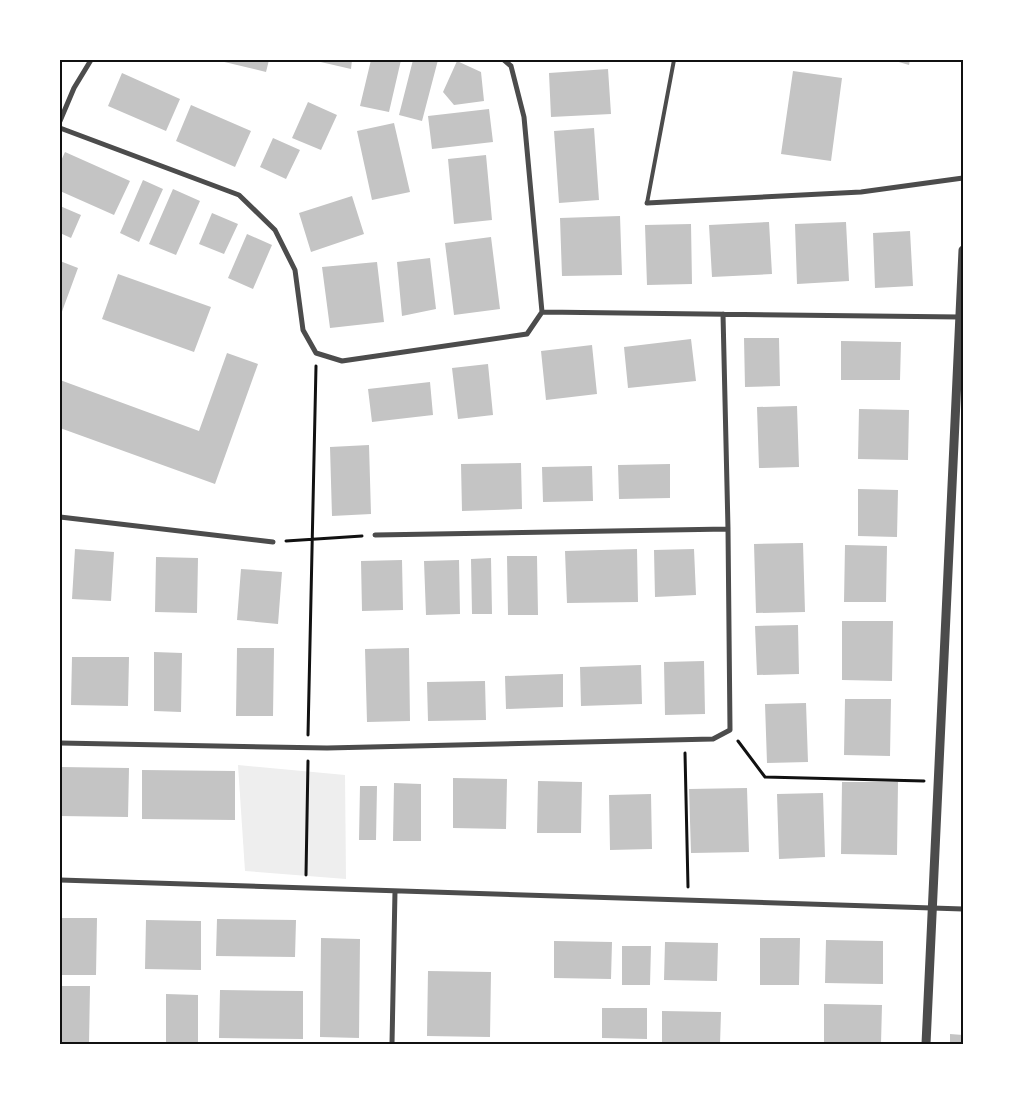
<svg xmlns="http://www.w3.org/2000/svg" width="1023" height="1104" font-family="'Public Sans',sans-serif">
<style>
.green{fill:#eee}
.building{fill:#c4c4c4}
.lines{fill:none;stroke-linecap:round;stroke-linejoin:round}
.path{stroke:#111;stroke-width:3}
.service{stroke:#4c4c4c;stroke-width:4}
.minor{stroke:#4c4c4c;stroke-width:5}
.tertiary{stroke:#4c4c4c;stroke-width:9}
.neatline{fill:none;stroke:#111;stroke-width:2}
</style>
<rect width="100%" height="100%" fill="#fff"/>
<path class="green" d="M238 765 345 775 346 879 245 871Z"/>
<path class="building" d="M216 60H269L266 72Z
M312 60H352L351 69Z
M371 60H401L389 112 360 106Z
M413 60H438L422 121 399 115Z
M892 60H910L909 65Z
M457 61 481 72 484 101 454 105 443 92Z
M608 69 611 114 551 117 549 73Z
M793 71 842 78 831 161 781 154Z
M122 73 180 99 166 131 108 106Z
M308 102 337 115 321 150 292 138Z
M191 105 251 131 235 167 176 141Z
M489 109 493 142 432 149 428 116Z
M394 123 410 192 372 200 357 131Z
M594 128 599 200 559 203 554 131Z
M273 138 300 150 286 179 260 167Z
M65 152 130 181 114 215 60 191V163Z
M486 155 492 220 454 224 448 159Z
M143 180 163 189 139 242 120 233Z
M173 189 200 201 176 255 149 244Z
M352 196 364 234 311 252 299 213Z
M60 206 81 215 71 238 60 233Z
M212 213 238 224 224 254 199 244Z
M620 216 622 275 562 276 560 218Z
M769 222 772 274 712 277 709 225Z
M846 222 849 281 797 284 795 224Z
M691 224 692 284 647 285 645 225Z
M910 231 913 286 875 288 873 233Z
M247 234 272 245 253 289 228 278Z
M491 237 500 309 454 315 445 243Z
M430 258 436 309 402 316 397 262Z
M60 261 78 268 60 317Z
M377 262 384 322 330 328 322 267Z
M118 274 211 307 194 352 102 319Z
M744 338H779L780 386 745 387Z
M691 339 696 381 628 388 624 347Z
M841 341 901 342 900 380H841Z
M592 345 597 394 546 400 541 351Z
M227 353 258 364 215 484 60 428V380L199 431Z
M488 364 493 415 458 419 452 368Z
M430 382 433 415 372 422 368 389Z
M797 406 799 467 759 468 757 407Z
M859 409 909 410 908 460 858 459Z
M369 445 371 514 332 516 330 447Z
M521 463 522 509 462 511 461 464Z
M670 464V498L619 499 618 465Z
M592 466 593 501 543 502 542 467Z
M858 489 898 490 897 537 858 536Z
M803 543 805 612 756 613 754 544Z
M845 545 887 546 886 602H844Z
M75 549 114 552 111 601 72 599Z
M637 549 638 602 567 603 565 551Z
M694 549 696 595 655 597 654 550Z
M507 556H537L538 615H508Z
M156 557 198 558 197 613 155 612Z
M491 558 492 614H472L471 559Z
M402 560 403 610 362 611 361 561Z
M459 560 460 614 426 615 424 561Z
M241 569 282 572 278 624 237 620Z
M842 621H893L892 681 842 680Z
M798 625 799 674 757 675 755 626Z
M237 648H274L273 716H236Z
M409 648 410 721 367 722 365 649Z
M154 652 182 653 181 712 154 711Z
M72 657H129L128 706 71 705Z
M704 661 705 714 665 715 664 662Z
M641 665 642 704 581 706 580 667Z
M563 674V707L506 709 505 676Z
M485 681 486 720 428 721 427 682Z
M845 699H891L890 756 844 755Z
M806 703 808 762 767 763 765 704Z
M60 767 129 768 128 817 60 816Z
M142 770 235 771V820L142 819Z
M453 778 507 779 506 829 453 828Z
M538 781 582 782 581 833H537Z
M842 782H898L897 855 841 854Z
M394 783 421 784V841H393Z
M360 786H377L376 840H359Z
M747 788 749 852 691 853 689 789Z
M823 793 825 857 779 859 777 794Z
M651 794 652 849 610 850 609 795Z
M60 918H97L96 975H60Z
M217 919 296 920 295 957 216 956Z
M146 920 201 921V970L145 969Z
M321 938 360 939 359 1038 320 1037Z
M760 938H800L799 985H760Z
M826 940 883 941V984L825 983Z
M554 941 612 942 611 979 554 978Z
M665 942 718 943 717 981 664 980Z
M622 946H651L650 985H622Z
M428 971 491 972 490 1037 427 1036Z
M60 986H90L89 1044H60Z
M220 990 303 991V1039L219 1038Z
M166 994 198 995V1044H166Z
M824 1004 882 1005 881 1044H824Z
M602 1008H647V1039L602 1038Z
M662 1011 721 1012 720 1044H662Z
M950 1034 963 1035V1044H950Z"/>
<g class="lines">
<path class="path" d="M286 541 362 536
M308 735 316 366
M738 741 765 777 924 781
M685 753 688 887
M306 875 308 761"/>
<path class="service" d="M647 203 674 60"/>
<path class="minor" d="M504 60 511 66 524 117 542 312
M60 121 74 88 91 60
M60 128 239 195 275 230 295 270 303 330 316 353 342 361 527 334 542 312
M647 203 861 192 963 178
M542 312 960 317
M60 517 273 542
M375 535 728 529
M60 743 327 748 713 739 730 730 728 529 723 314
M60 880 963 909
M392 1044 395 891"/>
<path class="tertiary" d="M926 1044 963 250"/>
</g>
<rect width="1023" height="1104" fill="none" stroke="#ffffff" stroke-width="122"/>
<rect x="61" y="61" width="901" height="982" class="neatline"/>
</svg>
